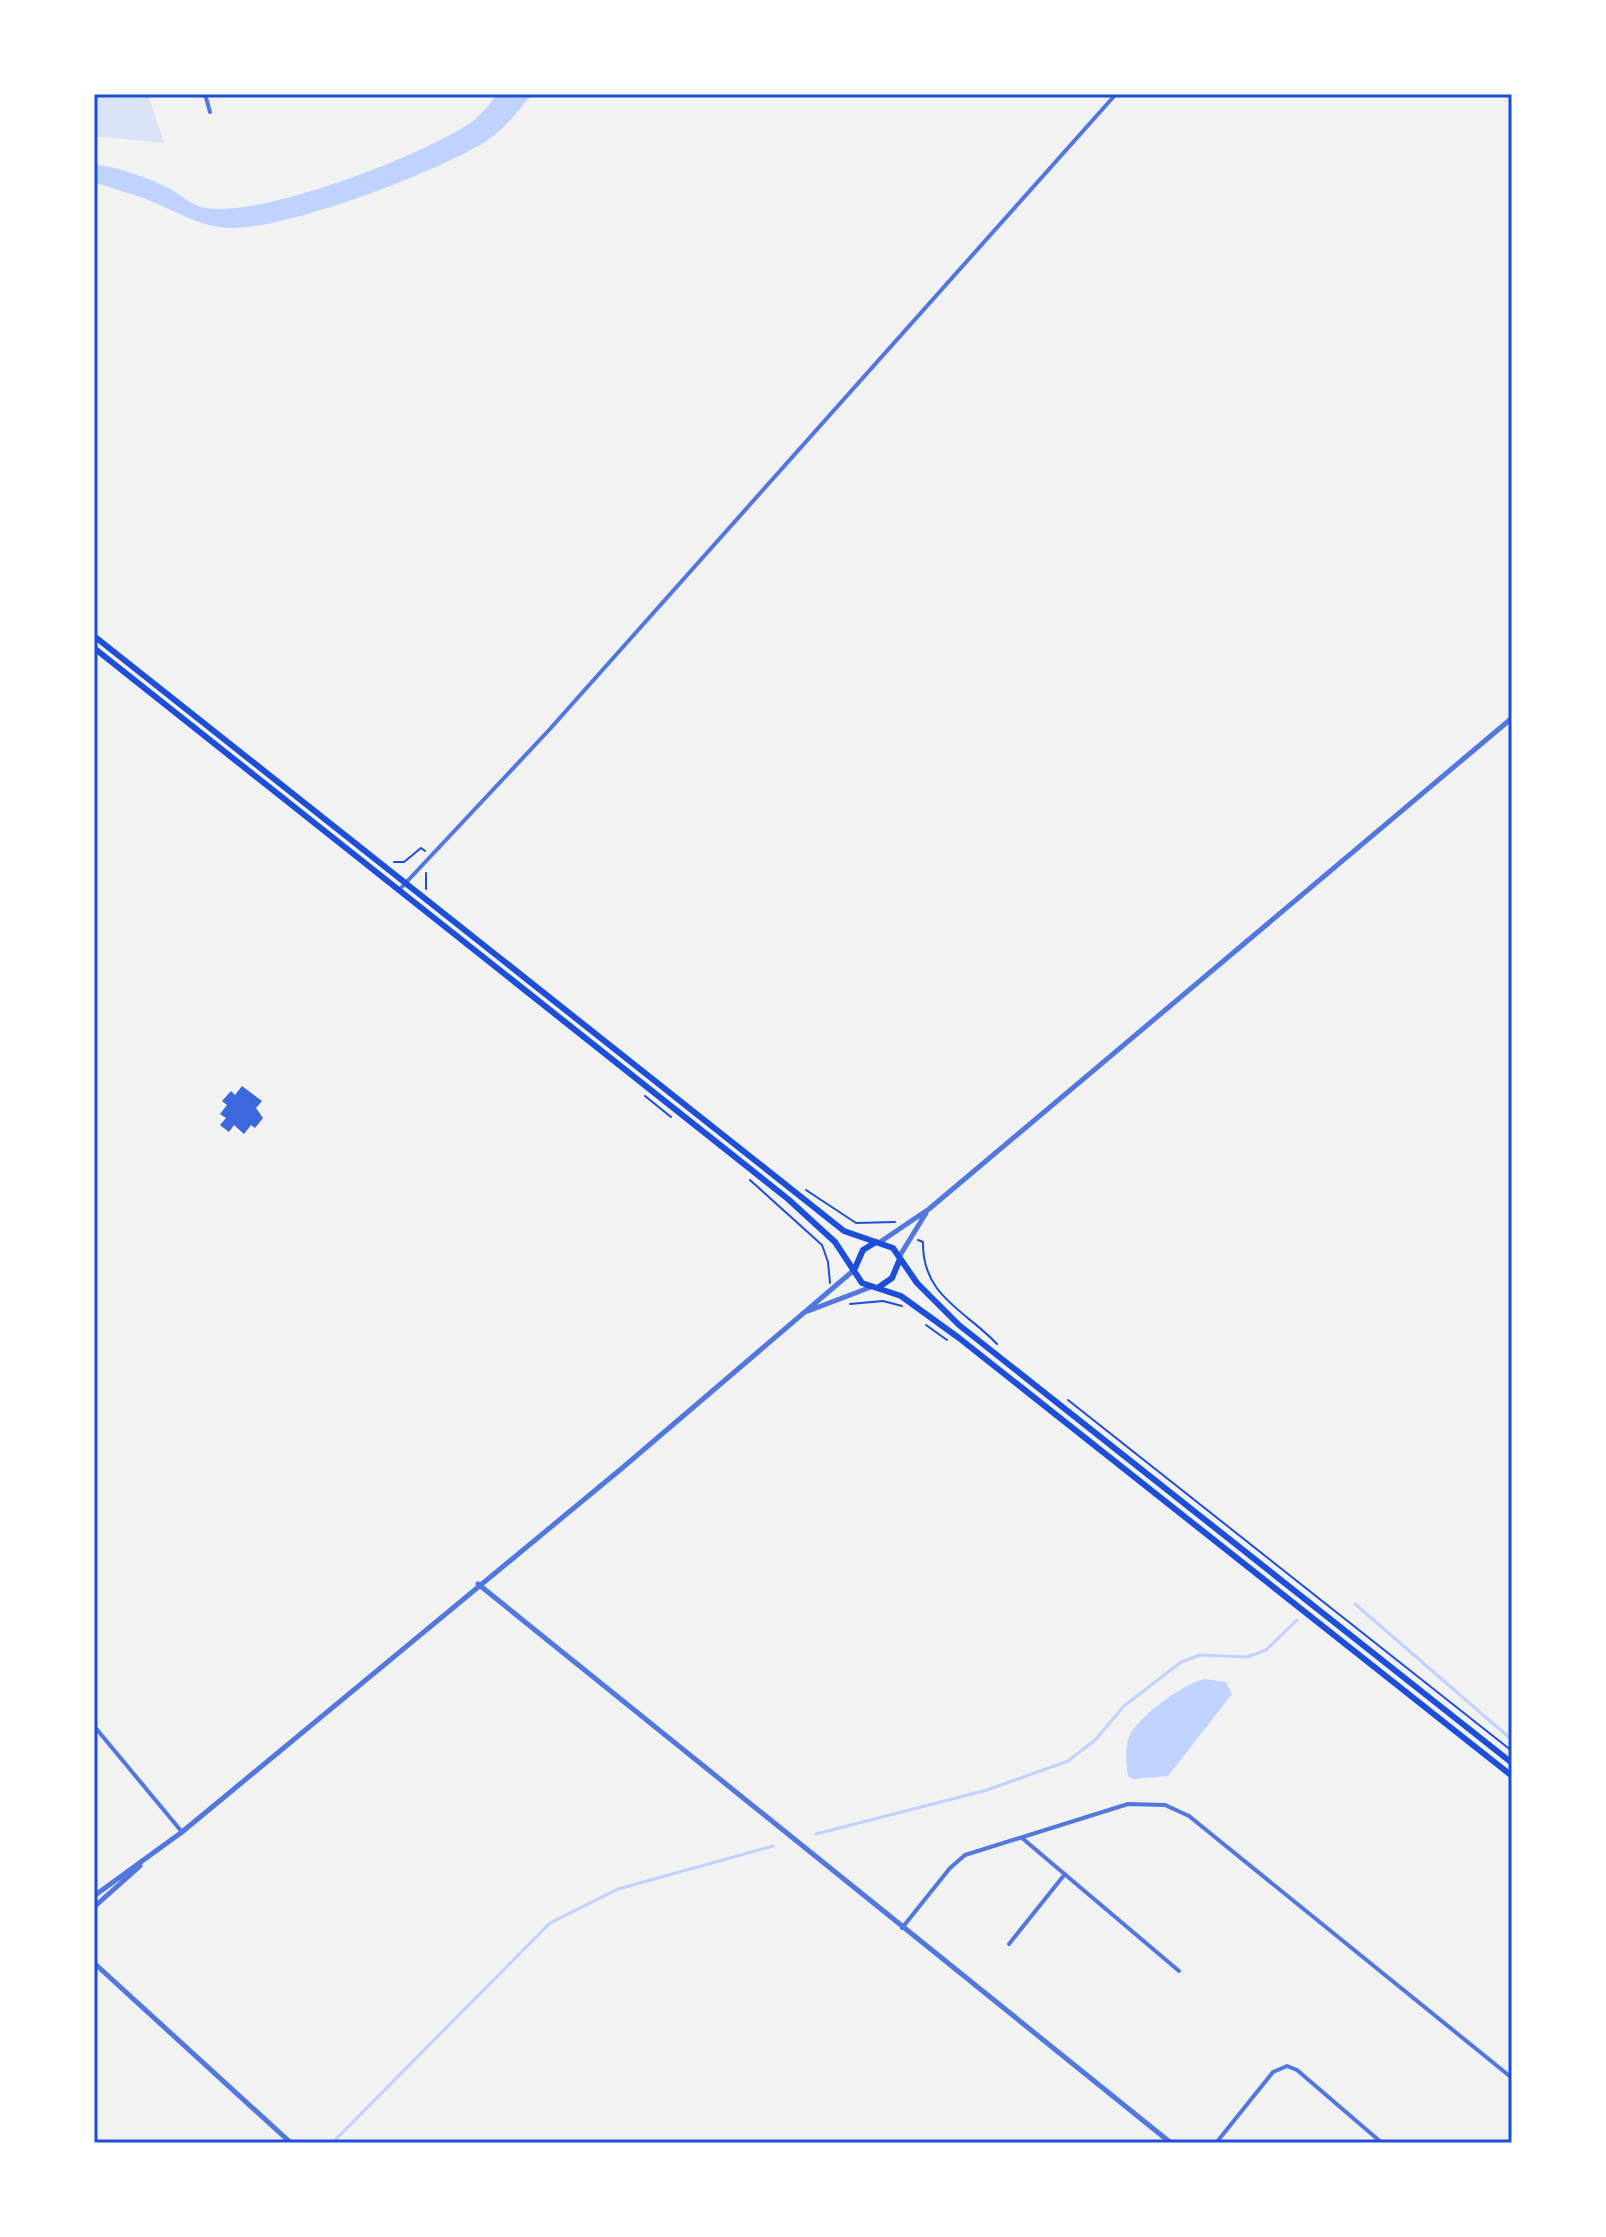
<svg xmlns="http://www.w3.org/2000/svg" width="1606" height="2237" font-family="Roboto,sans-serif">
<style>
.green{fill:#dbe4f7}
.water{fill:#bfd3fe}
.lines{fill:none;stroke-linecap:round;stroke-linejoin:round}
.stream{stroke:#bfd3fe;stroke-width:3}
.building{fill:#3d67dc}
.path{stroke:#1d4ed8;stroke-width:2}
.minor{stroke:#5277de;stroke-width:4}
.tertiary{stroke:#5277de;stroke-width:5}
.secondary{stroke:#1d4ed8;stroke-width:6}
.neatline{fill:none;stroke:#1d4ed8;stroke-width:3}
</style>
<rect width="100%" height="100%" fill="#f2f2f2"/>
<path class="green" d="M94 94H148L164 143 94 136Z"/>
<path class="water" d="M498 94H532C518 111 504 130 485 142 434 173 291 228 232 228 201 228 174 210 146 199 129 193 111 188 94 182V164C119 168 141 175 164 186 177 191 188 203 201 207 256 221 427 154 473 121 482 114 490 103 498 94Z
M1204 1679 1226 1682 1232 1694 1168 1776 1133 1779 1128 1776C1126 1764 1125 1749 1129 1737 1137 1717 1183 1684 1204 1679Z"/>
<g class="lines">
<path class="stream" d="M1355 1604 1512 1740
M816 1834 987 1790 1068 1761 1095 1740 1124 1706 1181 1662 1200 1655 1247 1657 1266 1650 1297 1620
M332 2143 550 1923 618 1889 773 1846"/>
</g>
<path class="building" d="M242 1086 262 1101 256 1108 263 1118 255 1128 251 1125 244 1134 234 1125 229 1132 220 1125 226 1118 220 1114 227 1105 222 1101 231 1091 235 1095Z"/>
<g class="lines">
<path class="path" d="M394 862H404L421 848 425 851
M426 873V889
M645 1096 671 1117
M750 1180 822 1245 828 1262 830 1283
M806 1190 856 1223 895 1222
M918 1240 923 1242C922 1296 965 1310 997 1344
M850 1304 883 1301 902 1306
M926 1325 947 1340
M1068 1400 1512 1751"/>
<path class="minor" d="M205 94 210 112
M399 890 549 730 1116 94
M94 1726 182 1832
M1022 1838 1179 1971
M902 1928 950 1868 965 1855 1128 1804 1165 1805 1189 1816 1512 2078
M1009 1944 1065 1874
M1216 2143 1273 2072 1287 2066 1297 2070 1382 2143"/>
<path class="tertiary" d="M880 1242 929 1209 1512 718
M899 1257 926 1213
M808 1311 871 1287
M478 1584 1171 2143
M94 1896 182 1832 621 1469 854 1270
M94 1907 140 1866
M94 1963 291 2143"/>
<path class="secondary" d="M94 636 844 1231 893 1248 917 1283 959 1325 1512 1763
M94 648 788 1199 835 1242 862 1283 901 1296 959 1338 1512 1776
M855 1268 863 1250 876 1242
M879 1287 892 1278 900 1259"/>
</g>
<rect width="1606" height="2237" fill="none" stroke="#ffffff" stroke-width="192"/>
<rect x="96" y="96" width="1414" height="2045" class="neatline"/>
</svg>
